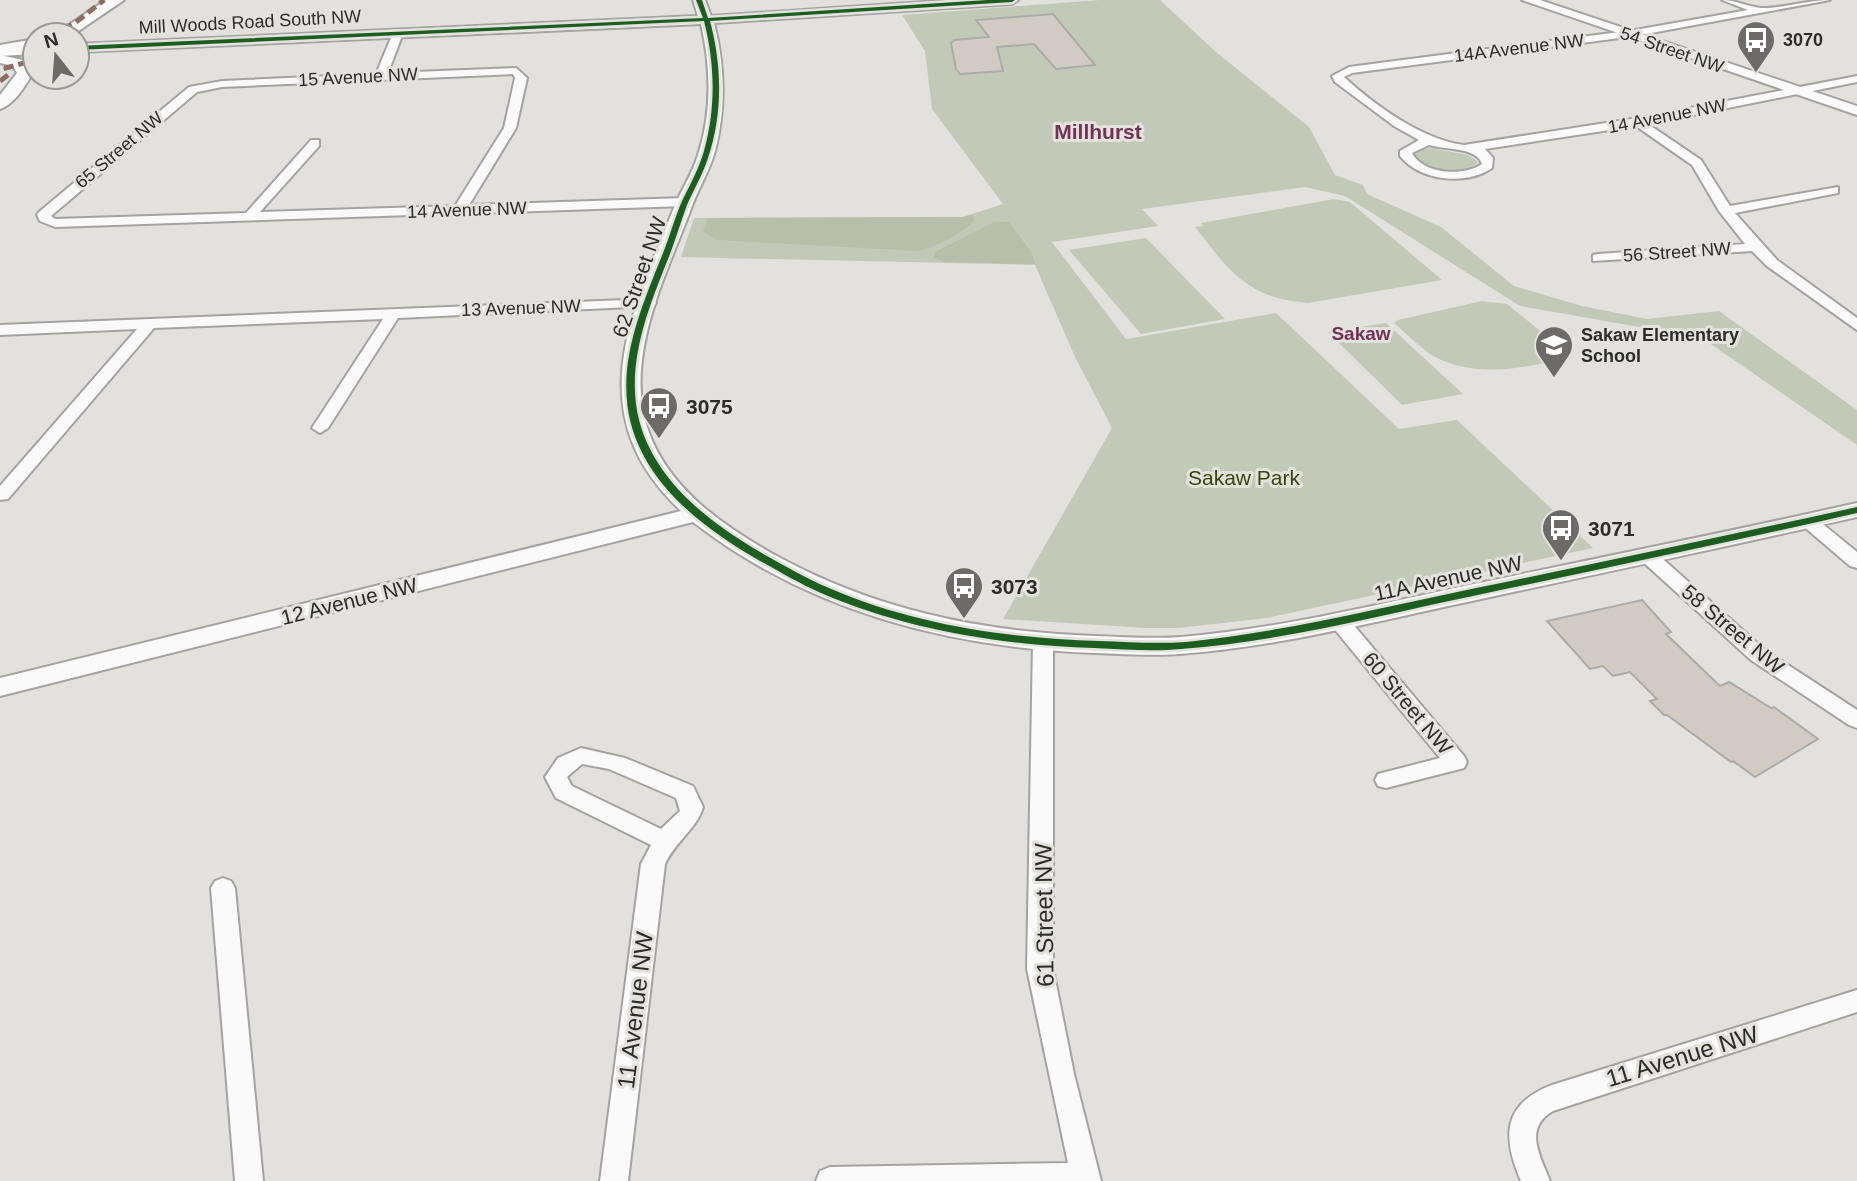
<svg xmlns="http://www.w3.org/2000/svg" width="1857" height="1181" font-family="Helvetica,sans-serif">
<style>
.green{fill:#c3c9b7}
.forest{fill:#b8bfa9}
.building{fill:#d2cbc4;stroke:#acaba9;stroke-width:2}
.lines{fill:none;stroke-linecap:round;stroke-linejoin:round}
.minor-casing{stroke:#a4a3a2;stroke-width:4}
.tertiary-casing{stroke:#a4a3a2;stroke-width:4}
.secondary-casing{stroke:#a4a3a2;stroke-width:4}
.minor{fill:#fbfafa;fill-rule:evenodd}
.tertiary{fill:#fbfafa;fill-rule:evenodd}
.secondary{fill:#fbfafa;fill-rule:evenodd}
.quiet{stroke:#8d6e63;stroke-width:5;stroke-dasharray:10 5;stroke-linecap:butt}
.cycleway-casing{stroke:#e3e2dd;stroke-width:5}
.cycleway{fill:#1b5e20;fill-rule:evenodd}
.labels{text-anchor:middle;dominant-baseline:central;stroke-width:6;stroke-linejoin:round;paint-order:stroke}
.far-street-label{font-size:18px;fill:#2c2c2a;stroke:#e3e2dd}
.far-poi-label{font-size:18px;font-weight:bold;fill:#2c2c2a;stroke:#e3e2dd;text-anchor:start}
.far-neighbourhood-label{font-size:19px;font-weight:bold;fill:#733356;stroke:#e3e2dd}
.far-quarter-label{font-size:21px;font-weight:bold;fill:#733356;stroke:#e3e2dd}
.street-label{font-size:21px;fill:#2c2c2a;stroke:#e3e2dd}
.poi-label{font-size:21px;font-weight:bold;fill:#2c2c2a;stroke:#e3e2dd;text-anchor:start}
.park-label{font-size:21px;fill:#374707;stroke:#e3e2dd}
.near-street-label{font-size:24px;fill:#2c2c2a;stroke:#e3e2dd}
</style>
<rect width="100%" height="100%" fill="#e2e1de"/>
<path class="green" d="M1100 0H1160L1216 52 1309 127 1335 175 1363 185 1367 194 1441 227 1514 286 1582 306 1647 319 1719 311 1857 410V445L1702 338 1520 306 1345 196 1305 187 1142 209 1158 226 1052 242 1126 339 1276 313 1399 429 1457 420 1593 548 1267 618 1179 628H1146L1003 619 1112 428 1075 357 1035 265 681 257 694 218 963 217 1003 204 932 109 925 51 902 15Z
M1430 148 1468 155 1478 162C1464 176 1425 172 1415 155L1419 150Z
M1334 199 1350 202 1442 280 1308 303C1247 298 1230 272 1195 227L1203 226 1201 223Z
M1146 238 1225 319 1141 334 1069 250Z
M1482 301 1507 304 1572 357C1527 367 1482 379 1437 358 1422 350 1407 334 1394 323L1398 320Z
M1386 323 1463 394 1402 405 1328 332Z"/>
<path class="forest" d="M973 214 974 221C957 237 940 245 918 251L715 240 703 231 708 218 963 217Z
M994 222H1009L1032 253 1035 264 943 262 934 257 935 252Z"/>
<path class="building" d="M1053 14 1095 65 1056 69 1034 44 997 47 1003 71 960 74 956 69 951 43 954 40 989 37 976 20Z
M1642 600 1671 632 1666 634 1720 686 1729 682 1771 708 1774 707 1818 739 1755 777 1733 761 1731 762 1667 715H1664L1650 701 1657 699 1630 672 1613 676 1603 666 1590 669 1547 621Z"/>
<g class="lines">
<defs>
<path id="minor" d="M1722 0C1736 0 1748 7 1761 8 1780 9 1807 0 1830 0L1635 36 1352 73 1344 77C1374 105 1423 140 1464 145L1638 118 1857 76V82L1648 124 1701 160 1730 206 1838 187V193L1735 213 1777 260 1857 318V330L1767 266 1752 251 1593 261V255L1598 254 1745 244 1719 211 1692 165 1636 126 1485 149 1493 158 1492 168C1466 186 1420 181 1400 156V151L1419 140 1394 126 1335 82 1332 76 1349 67 1635 30 1748 10ZM1429 145C1445 150 1477 147 1482 164 1463 177 1423 174 1412 153Z
M398 30 403 33 388 73 516 68 527 78 516 128 469 205 685 198 692 202 685 206 55 227 40 221 37 215 39 212 189 87 222 81 376 74 393 33ZM513 74 515 78 504 128 455 206 260 212 319 146V140H311L246 213 55 219 51 216 197 92 222 87Z
M649 299 654 300 656 303 654 306 398 318 328 428 320 433 312 428 383 319 154 328 8 499 0 500V486L137 329 0 335V325Z
M1808 516 1814 517 1857 552V568L1850 566 1802 525 1799 521Z
M1649 551 1656 553 1765 650 1857 710V728L1849 725 1751 660 1642 561 1640 557Z
M1339 614 1346 616 1464 756 1467 762 1464 768 1386 788 1378 786 1375 780 1378 774 1440 758 1332 626 1329 621 1332 616Z
M1043 637 1050 639 1053 644V969L1074 1074 1101 1181H816L820 1171 830 1167 1068 1163 1027 969 1033 644 1036 639Z
M581 748 625 758 693 786 703 807C698 827 675 842 665 864L628 1181H600L641 864 651 845 556 798 545 777 558 758ZM582 764 609 769 676 798 680 811 661 829 572 786 567 777Z
M223 878 231 881 235 888 263 1181H235L211 888 215 881Z
M1857 990V1012L1553 1111C1523 1128 1540 1156 1550 1181H1521C1502 1137 1502 1104 1552 1085Z"/>
<path id="tertiary" d="M693 0H705L711 16 954 0H1018L1012 4 714 23C725 66 726 108 715 151 710 170 699 187 692 206 667 274 623 356 648 430 668 488 722 525 773 554 874 610 981 632 1095 636 1124 637 1153 639 1181 637 1278 629 1374 605 1469 585 1599 558 1728 532 1857 503V517C1729 546 1601 573 1472 601 1376 621 1278 647 1180 654 1152 656 1123 654 1095 653 951 648 809 612 693 522L0 696V678L681 511C578 414 631 314 676 203 683 187 693 172 698 155 712 112 711 68 701 24L77 52V44L698 16Z
M1522 0H1540L1857 106V115Z
M35 46V54L0 56V48Z"/>
<path id="secondary" d="M106 0H124L74 34 54 35Z
M35 39V47L0 53V45Z
M0 55 23 60 33 73C25 86 15 104 0 109V95L17 73 13 66 0 63Z"/>
</defs>
<use href="#minor" class="minor-casing"/>
<use href="#tertiary" class="tertiary-casing"/>
<use href="#secondary" class="secondary-casing"/>
<use href="#minor" class="minor"/>
<use href="#tertiary" class="tertiary"/>
<use href="#secondary" class="secondary"/>
<path class="quiet" d="M49 35 75 23 104 0
M0 81 8 75 6 68 35 60"/>
<defs>
<path id="cycleway" d="M696 0H702L708 18 987 0H1015L1012 2 710 21C722 66 723 113 708 158 703 174 694 189 687 205 681 221 676 238 670 254 648 309 622 370 642 430 662 488 716 527 767 556 787 567 807 579 829 588 914 625 1007 638 1099 641 1128 642 1157 644 1186 642 1284 632 1380 608 1476 588 1603 562 1730 535 1857 507V513C1729 542 1601 569 1473 596 1377 616 1279 642 1181 649 1152 652 1123 649 1094 648 1001 645 907 630 821 593 800 584 780 572 760 561 706 530 648 487 631 424 615 363 643 304 665 248 671 232 676 214 683 199 691 183 699 168 704 151 716 108 715 64 704 21L77 50V46L703 18Z"/>
</defs>
<use href="#cycleway" class="cycleway-casing"/>
<use href="#cycleway" class="cycleway"/>
</g>
<defs>
<symbol id="bus-pin" viewBox="-11 -11 22 30"><path d="M0 17L-7.5 6A9.5 9.5 0 1 1 7.5 6Z" fill="#6c6b69" stroke="#e3e2dd"/><path d="M-5-6H5V4H4V6H2V4H-2V6H-4V4H-5ZM-3.5-4V0h7V-4ZM-3.5 1.2v1.5H-2V1.2ZM2 1.2v1.5H3.5V1.2Z" fill="#fff"/></symbol>
<symbol id="school-pin" viewBox="-11 -11 22 30"><path d="M0 17L-7.5 6A9.5 9.5 0 1 1 7.5 6Z" fill="#6c6b69" stroke="#e3e2dd"/><path d="M0-5L7-2L0 1L-7-2ZM-4 1L0 2.5L4 1V4Q0 6-4 4Z" fill="#fff"/></symbol>
</defs>
<g fill-rule="evenodd">
<use href="#bus-pin" x="1734" y="18" width="44" height="60"/>
<use href="#school-pin" x="1532" y="323" width="44" height="60"/>
<use href="#bus-pin" x="637" y="384" width="44" height="60"/>
<use href="#bus-pin" x="1539" y="506" width="44" height="60"/>
<use href="#bus-pin" x="942" y="564" width="44" height="60"/>
</g>
<g class="labels">
<g class="far-street-label">
<text transform="translate(250 22) rotate(-3)">Mill Woods Road South NW</text>
<text transform="translate(1519 48) rotate(-7)">14A Avenue NW</text>
<text transform="translate(1672 50) rotate(19)">54 Street NW</text>
<text transform="translate(358 77) rotate(-3)">15 Avenue NW</text>
<text transform="translate(1667 116) rotate(-11)">14 Avenue NW</text>
<text transform="translate(119 150) rotate(-40)">65 Street NW</text>
<text transform="translate(467 210) rotate(-2)">14 Avenue NW</text>
<text transform="translate(1677 252) rotate(-4)">56 Street NW</text>
<text transform="translate(521 308) rotate(-2)">13 Avenue NW</text>
</g>
<g class="far-poi-label">
<text x="1783" y="40">3070</text>
<text x="1581" y="335">Sakaw Elementary<tspan x="1581" dy="21">School</tspan></text>
</g>
<g class="far-neighbourhood-label">
<text x="1361" y="333">Sakaw</text>
</g>
<g class="far-quarter-label">
<text x="1098" y="131">Millhurst</text>
</g>
<g class="street-label">
<text transform="translate(639 277) rotate(-71)">62 Street NW</text>
<text transform="translate(1448 578) rotate(-12)">11A Avenue NW</text>
<text transform="translate(349 601) rotate(-14)">12 Avenue NW</text>
<text transform="translate(1733 629) rotate(40)">58 Street NW</text>
<text transform="translate(1408 703) rotate(50)">60 Street NW</text>
</g>
<g class="poi-label">
<text x="686" y="406">3075</text>
<text x="1588" y="528">3071</text>
<text x="991" y="586">3073</text>
</g>
<g class="park-label">
<text x="1244" y="477">Sakaw Park</text>
</g>
<g class="near-street-label">
<text transform="translate(1044 915) rotate(-91)">61 Street NW</text>
<text transform="translate(635 1010) rotate(-83)">11 Avenue NW</text>
<text transform="translate(1682 1056) rotate(-17)">11 Avenue NW</text>
</g>
</g>
<g transform="translate(56 56) rotate(343)"><circle r="33" fill="#e3e2dd" stroke="#9a9995" stroke-width="2"/>
<path d="M0-5L12 26L0 18L-12 26Z" fill="#6c6b69"/>
<text y="-10" font-size="19" font-weight="bold" text-anchor="middle" fill="#2c2c2a">N</text>
</g>
</svg>
